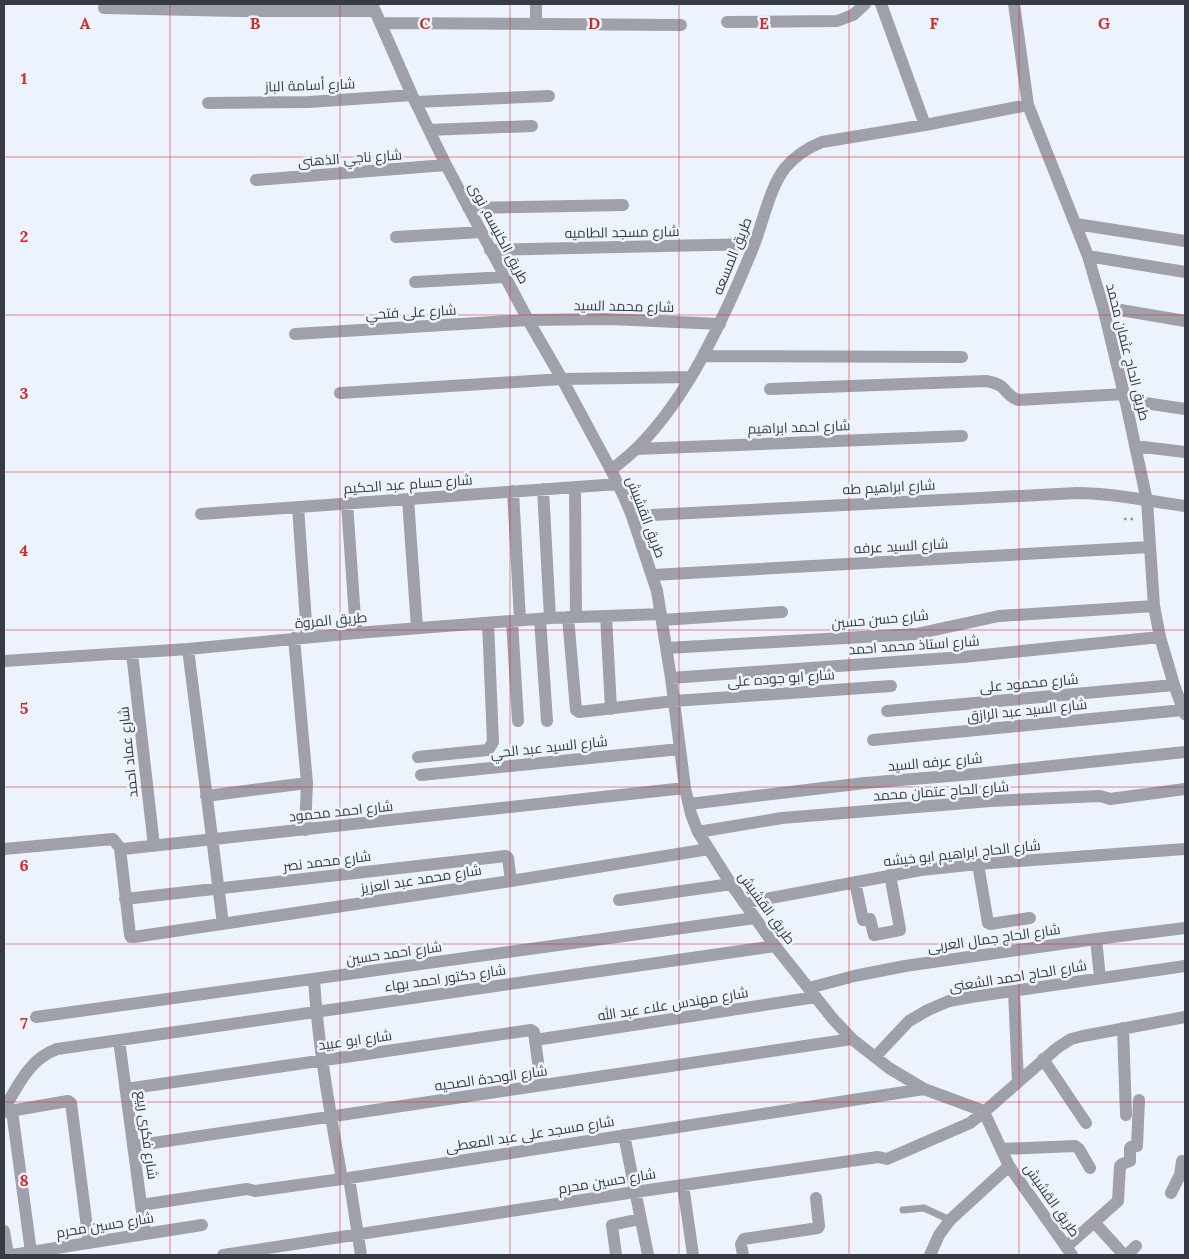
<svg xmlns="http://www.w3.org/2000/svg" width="1189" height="1259" font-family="Lora,Cairo,serif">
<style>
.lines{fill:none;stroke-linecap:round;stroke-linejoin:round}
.path{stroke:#9197a1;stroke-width:2.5;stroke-dasharray:2.5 4;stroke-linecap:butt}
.lane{stroke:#a0a0ab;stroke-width:7}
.street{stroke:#a0a0ab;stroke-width:12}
.grid{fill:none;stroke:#d62828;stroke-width:1;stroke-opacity:0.55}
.labels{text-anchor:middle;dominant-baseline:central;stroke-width:5;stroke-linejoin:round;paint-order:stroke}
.street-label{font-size:14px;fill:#363b45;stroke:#edf3fd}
.grid-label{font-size:16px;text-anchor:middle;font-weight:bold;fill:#d62828;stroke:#edf3fd;stroke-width:5;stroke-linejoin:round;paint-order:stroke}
</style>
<rect width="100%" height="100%" fill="#edf3fd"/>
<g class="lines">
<path class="path" d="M1124 519H1137"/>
<path class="lane" d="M903 1210 924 1208 950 1220"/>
<path class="street" d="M372 4 412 95 446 165 528 320 562 379 611 470 625 499 632 516 657 591 671 678 685 788 691 814 698 832 731 884 775 946 833 1019 852 1039 889 1068 924 1089 981 1110 984 1112 1009 1166 1072 1255
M536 4V24
M881 4 925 125
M1014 4 1028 105 1088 256 1103 307 1124 394 1147 501 1154 606 1160 637 1174 685 1185 714
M104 8 237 11H375
M727 22 837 21 853 15 865 4
M380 23 681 25
M416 102 549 96
M208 103 309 102 412 95
M429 130 532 126
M256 180 446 165
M468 208 623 205
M1076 224 1185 241
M396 237 481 232
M490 250 754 244
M1088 256 1185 272
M415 282 505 277
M1103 307 1185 321
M295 334 528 320 611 319 720 324
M703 356 962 357
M770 389 986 381C992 382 997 383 1002 387 1008 393 1010 397 1018 400L1124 394
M340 393 562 379 691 377
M1125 400 1185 409
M1135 446 1185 452
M636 449 962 436
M611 470C620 463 629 456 637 448 664 421 685 389 703 356 722 320 739 283 754 245 763 222 770 187 785 168 795 156 807 148 822 142L925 125 1028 105
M575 487 576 617
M543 489 550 618
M513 491 520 620
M408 499 417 628
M347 503 356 633
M298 507 307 637
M201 514 618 484
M632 516 1077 493C1113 493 1149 501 1185 506
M653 575 1150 547
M606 616 611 709
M568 617 576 710 579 712 674 701 891 686
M540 619 547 721
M662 620 782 612
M512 621 518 721
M294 638 307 783 305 830
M666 648 916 634 999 616 1154 606
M188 649 223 924
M132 653 154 846
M4 661 188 649 356 633 550 618 661 614
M671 678 963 657 1160 637
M887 711 1174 685
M873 740 1183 710
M418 757 488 750 493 742 488 623
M421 775 680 749
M206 796 307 783
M689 804 865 783 985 773 1185 752
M698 832 782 818 991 801 1100 796 1110 799 1185 789
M120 848 130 935 131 937H134L511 881 709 849
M4 849 113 839 120 848 123 849 685 788
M978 864 988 923 990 924 1030 918
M855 882 863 920 870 919 874 935 900 930V929L890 875
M125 899 506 856 508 858 511 881
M619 900 731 884
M744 903 921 870 978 864 1185 849
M1096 939 1100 978
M314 979C318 1046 330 1112 342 1179
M809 988 854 976 905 966 1096 939 1185 928
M1014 991 1018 1082
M36 1017 755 918
M1123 1028 1126 1115
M119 1040 145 1234
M535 1040 816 997
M875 1057 909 1021 928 1010 949 1001 971 997 1185 966
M1043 1059 1086 1123
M126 1089 531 1030 534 1032 541 1085
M4 1109C18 1086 29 1059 57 1049L775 946
M12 1111 31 1252
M4 1112 68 1101 71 1103 89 1243
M624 1135 648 1255
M133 1146 852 1039
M1001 1149 1075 1146 1079 1149 1090 1168
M349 1178 361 1255
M683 1185 693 1255
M1171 1193 1180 1175 1182 1161
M141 1205 247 1189 255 1191 349 1178 924 1089
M1094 1222 1124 1255
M4 1231 8 1255
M1066 1247 1118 1201 1120 1166 1122 1164 1130 1161V1148L1131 1147 1137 1146 1139 1100
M12 1255 202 1225
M223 1255 635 1192 878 1157 887 1159 970 1123 984 1112 1057 1048 1071 1039 1083 1036 1185 1017
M616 1255 612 1225 640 1219
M743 1255 741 1244 744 1239 818 1228 819 1226 816 1198
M930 1255 939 1235 950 1220 1009 1166
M1127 1255 1136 1246"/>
</g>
<path class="grid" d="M170 4V1255M340 4V1255M510 4V1255M679 4V1255M849 4V1255M1019 4V1255M4 157H1185M4 315H1185M4 472H1185M4 630H1185M4 787H1185M4 944H1185M4 1102H1185"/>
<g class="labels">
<g class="street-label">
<text transform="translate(310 85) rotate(-2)">شارع أسامة الباز</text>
<text transform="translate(350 158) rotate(-4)">شارع ناجي الذهنى</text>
<text transform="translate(622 232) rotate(-1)">شارع مسجد الطاميه</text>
<text transform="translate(499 233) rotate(62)">طريق الكنيسه, نوى</text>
<text transform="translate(732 256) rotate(-68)">طريق المسعه</text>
<text transform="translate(624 306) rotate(1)">شارع محمد السيد</text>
<text transform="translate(411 312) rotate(-3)">شارع على فتحي</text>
<text transform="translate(1128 352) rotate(76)">طريق الحاج عثمان محمد</text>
<text transform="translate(799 427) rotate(-2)">شارع احمد ابراهيم</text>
<text transform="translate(408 484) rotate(-4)">شارع حسام عبد الحكيم</text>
<text transform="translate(889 487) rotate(-3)">شارع ابراهيم طه</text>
<text transform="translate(646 517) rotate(69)">طريق القشيش</text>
<text transform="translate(901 546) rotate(-3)">شارع السيد عرفه</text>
<text transform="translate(880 619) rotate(-5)">شارع حسن حسين</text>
<text transform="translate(331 620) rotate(-5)">طريق المروة</text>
<text transform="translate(914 645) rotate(-4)">شارع استاذ محمد احمد</text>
<text transform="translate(781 678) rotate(-4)">شارع ابو جوده على</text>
<text transform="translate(1029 683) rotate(-5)">شارع محمود على</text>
<text transform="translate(1027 710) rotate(-6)">شارع السيد عبد الرازق</text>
<text transform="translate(549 747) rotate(-6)">شارع السيد عبد الحي</text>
<text transform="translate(128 752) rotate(-96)">شارع عماد احمد</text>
<text transform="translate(935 762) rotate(-5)">شارع عرفه السيد</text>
<text transform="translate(941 791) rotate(-4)">شارع الحاج عتمان محمد</text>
<text transform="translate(341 811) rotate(-6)">شارع احمد محمود</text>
<text transform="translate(962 853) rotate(-6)">شارع الحاج ابراهيم ابو خيشه</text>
<text transform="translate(327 861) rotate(-7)">شارع محمد نصر</text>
<text transform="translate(421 879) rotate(-9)">شارع محمد عبد العزيز</text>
<text transform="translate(767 908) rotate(54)">طريق القشيش</text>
<text transform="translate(994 938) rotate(-8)">شارع الحاج جمال العربى</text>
<text transform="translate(394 953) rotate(-8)">شارع احمد حسين</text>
<text transform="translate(1018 976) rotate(-9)">شارع الحاج احمد الشعنى</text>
<text transform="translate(445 978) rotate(-8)">شارع دكتور احمد بهاء</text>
<text transform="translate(673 1004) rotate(-9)">شارع مهندس علاء عبد الله</text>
<text transform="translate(355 1040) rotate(-8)">شارع ابو عبيد</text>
<text transform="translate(491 1078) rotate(-8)">شارع الوحدة الصحيه</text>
<text transform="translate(530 1134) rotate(-9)">شارع مسجد على عبد المعطى</text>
<text transform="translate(147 1135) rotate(82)">شارع فكرى ربيع</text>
<text transform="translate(607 1181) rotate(-9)">شارع حسين محرم</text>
<text transform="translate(1052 1200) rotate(55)">طريق القشيش</text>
<text transform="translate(105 1225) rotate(-9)">شارع حسين محرم</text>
</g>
</g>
<g class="grid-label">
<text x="85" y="29">A</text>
<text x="255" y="29">B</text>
<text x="425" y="29">C</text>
<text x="594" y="29">D</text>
<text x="764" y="29">E</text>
<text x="934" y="29">F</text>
<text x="1104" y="29">G</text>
<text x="24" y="84">1</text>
<text x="24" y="242">2</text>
<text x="24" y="399">3</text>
<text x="24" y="556">4</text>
<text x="24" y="714">5</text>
<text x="24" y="871">6</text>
<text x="24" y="1029">7</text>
<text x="24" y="1186">8</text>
</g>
<rect width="1189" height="1259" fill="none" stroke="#363b45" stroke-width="10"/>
</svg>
